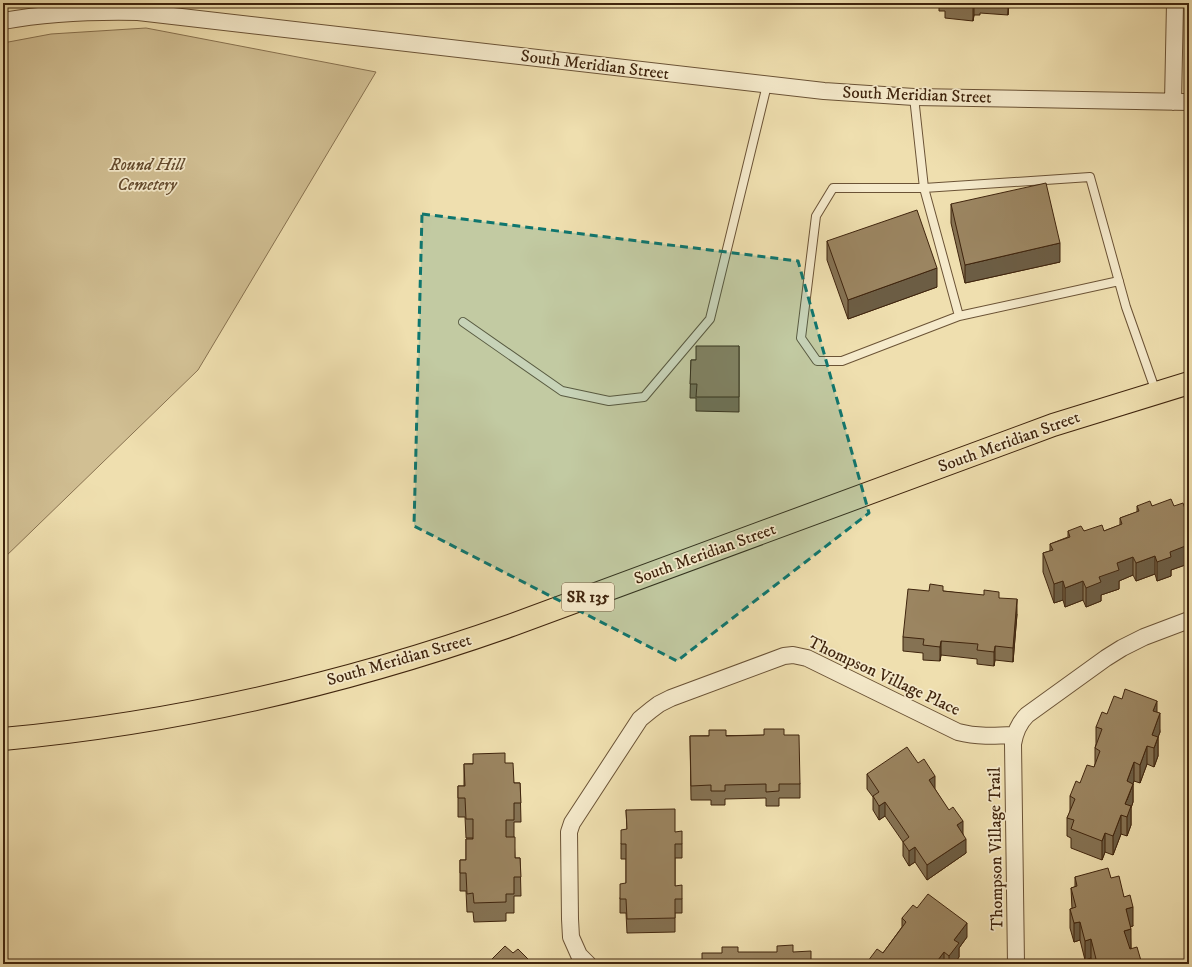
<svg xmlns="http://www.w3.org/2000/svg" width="1192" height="967" font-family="'IM FELL DW Pica',serif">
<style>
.green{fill:#d1bf93;stroke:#887250}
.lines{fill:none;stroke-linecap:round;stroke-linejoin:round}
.service-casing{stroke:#6b5336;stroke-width:10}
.minor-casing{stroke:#6b5336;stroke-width:18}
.primary-casing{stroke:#3f240d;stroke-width:24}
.service{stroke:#f5eacb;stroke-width:8}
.minor{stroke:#f5eacb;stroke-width:16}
.primary{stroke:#efdfaf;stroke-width:22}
.wall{fill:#857253;stroke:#3f240d}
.shaded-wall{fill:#6c5d44;stroke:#3f240d}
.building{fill:#9b8561;stroke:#3f240d}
.marked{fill:#0f766e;fill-opacity:0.2;stroke:#0f766e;stroke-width:3;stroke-dasharray:8 5;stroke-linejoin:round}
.labels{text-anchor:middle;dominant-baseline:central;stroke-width:3.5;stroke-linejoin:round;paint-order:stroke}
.shield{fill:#f5eacb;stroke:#765f46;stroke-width:1}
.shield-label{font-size:16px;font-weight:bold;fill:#3f240d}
.street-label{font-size:17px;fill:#3f240d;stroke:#f5eacb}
.park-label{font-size:17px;font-style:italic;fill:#644b2e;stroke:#f5eacb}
</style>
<rect width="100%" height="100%" fill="#efdfaf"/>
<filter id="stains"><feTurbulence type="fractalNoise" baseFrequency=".005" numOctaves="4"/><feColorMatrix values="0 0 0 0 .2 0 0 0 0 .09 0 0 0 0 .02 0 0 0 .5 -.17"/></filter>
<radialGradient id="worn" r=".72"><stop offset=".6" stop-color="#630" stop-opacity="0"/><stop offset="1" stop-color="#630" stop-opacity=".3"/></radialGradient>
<path class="green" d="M146 28 376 72 198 370 3 559V43L51 34Z"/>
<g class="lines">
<defs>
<path id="service" d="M914 97 924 188 1090 177 1126 307 1156 392
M959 316 924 188H833L816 216 801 338 817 361H842L959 316 1119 281
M463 322 562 391 609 401 644 397 710 319 767 85"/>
<path id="minor" d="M3 21C48 13 92 11 138 12L824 91 914 97 973 98 1189 102
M1173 102 1175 3
M588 964 579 955 571 937 570 919 569 832 572 823 640 719 651 710 659 704 671 698 784 656 793 655 807 658 958 732C977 737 995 736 1015 735
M1016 964 1013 744C1015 732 1019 723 1027 715L1106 658 1122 648 1144 637 1189 620"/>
<path id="primary" d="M3 739C177 723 348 683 512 625L1053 425 1189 383"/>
</defs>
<use href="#service" class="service-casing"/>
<use href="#minor" class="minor-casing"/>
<use href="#primary" class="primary-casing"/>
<use href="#service" class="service"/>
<use href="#minor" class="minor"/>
<use href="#primary" class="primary"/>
</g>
<path class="wall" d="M939 3H1009L1008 15 980 13V15H974L973 21 945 18V11H939Z
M951 204 1060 262 965 283 951 223Z
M827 241 937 287 848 319 827 260Z
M739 346V412L696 411V398H690L691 360H696Z
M1137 506H1174L1189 520V555L1188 556V564L1171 570V576L1157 581 1155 574 1136 581 1133 575 1119 581V589L1101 595V601L1086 607 1083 600 1065 607 1063 600 1054 603 1043 572V553L1050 551V544L1068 537V531H1104L1120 525V518L1137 512Z
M929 591H943L999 598 1017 614 1013 662 995 660 994 666 977 664V659L941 655 940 661 923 660V653L903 651V637Z
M1157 712 1160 732 1158 737V756L1154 767 1147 764 1140 783 1134 781 1133 783V802L1131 808V825L1127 836 1121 834 1113 855 1105 852 1102 860 1071 848V838L1067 836V818L1070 812V796L1094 767 1095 764V748L1096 744V727L1107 714Z
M784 735 800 784V798H779V806H766V798L725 799V805H711V800H691L690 736Z
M505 763 514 783H520L521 822H514V837L515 858H520L521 896H514V913H506V921L474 922 473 912H467L466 891H460V860H466V839H473V838H466L465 817H458V786H464V764Z
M867 774 935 789 963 834 966 853 927 880 915 862 909 866 903 856V842L885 816 879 820 873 810V797L867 789Z
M626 810 675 832 682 844V858H675V886L682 899V913H675V932L627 933 626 913H620V898L626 884V859H621V844L627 829Z
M1075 877 1111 878 1124 897 1133 926H1130L1131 948H1129L1130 949 1142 964H1089V961L1092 960 1091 958 1085 960 1080 940 1074 942 1070 928V909H1072L1071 888 1075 887Z
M917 908 967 937 959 948V957L954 964H868V961L883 953 902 927V918Z"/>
<path class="shaded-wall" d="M974 3V15L973 21V6Z
M1008 3H1009L1008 15Z
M1060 243V262L965 283V265Z
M937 268V287L848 319V300Z
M1189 537V555L1188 556V564L1171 570V576L1157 581V562L1186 538Z
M1155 556V574L1136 581V563Z
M1133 557V575L1119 581V589L1101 595V601L1086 607V588L1117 563Z
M1063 581V600L1054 603V584Z
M1083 581V600L1065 607V588Z
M1017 599V614L1013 662V648Z
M941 641V655L940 661V647Z
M995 646V660L994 666V652Z
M1157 701V720L1153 711Z
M1160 713V732L1154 748 1152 735Z
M1158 737V756L1154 767V748Z
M1147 746V764L1140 783V765Z
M1134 762V781L1127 800V781Z
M935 776V790L929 780Z
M1133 784V802L1131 808V825L1127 836V817L1125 804Z
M885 802V816L879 820V806Z
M1121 815V834L1113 855V836Z
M963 821V836L957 825Z
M1105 833V852L1102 860V841Z
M966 839V853L927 880V865Z
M915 847V862L909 866V851Z
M1133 907V926L1126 928V909Z
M1080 922V940L1074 942V923Z
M967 923V937L959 948V957L954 964H949V956L954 940Z
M1131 929V948L1124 949V931Z
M1091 939V958L1085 960V941Z
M944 952V964H935Z"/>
<path class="building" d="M945 3H974L973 6 945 4Z
M1046 183 1060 243 965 265 951 204Z
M917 210 937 268 848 300 827 241Z
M696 346H739V397H696L697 384H690L691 360H696Z
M1171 499 1174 506 1183 503 1189 520V537L1186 538 1188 545 1170 552 1171 557 1157 562 1155 556 1136 563 1133 557 1117 563 1119 570 1099 577 1101 582 1086 588 1083 581 1065 588 1063 581 1054 584 1043 553 1053 550 1050 544 1070 537 1068 531 1081 526 1084 531 1102 525 1104 531 1122 524 1120 518 1139 511 1137 506 1150 501 1152 506Z
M930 584 943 586V591L984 595V590L999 592V598L1017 599 1013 648 995 646 994 652 977 650 978 644 941 641 940 647 923 645 924 639 903 637 908 589 929 591Z
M1125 689 1157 701 1153 711 1160 713 1152 735 1158 737 1154 748 1147 746 1140 765 1134 762 1127 781 1133 784 1125 804 1131 806 1127 817 1121 815 1113 836 1105 833 1102 841 1071 829 1074 820 1067 818 1075 799 1070 796 1076 781 1080 783 1087 765 1094 767 1100 751 1095 748 1102 729 1096 727 1102 712 1107 714 1114 696 1122 699Z
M764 729H784V735H799L800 784H779V791L766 792V784L725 785V791H711V785L691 786 690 736H709V730H726V736L764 735Z
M907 747 918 763 924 759 935 776 929 780 949 810 953 807 963 821 957 825 966 839 927 865 915 847 909 851 903 842 909 837 885 802 879 806 873 796 879 792 867 774Z
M505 753V763H513L514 783H520L521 803H514V820H506V837H515V858H520L521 877H514V894H506V902L474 903 473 893 467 894 466 873H460V860H466V839H473V819H466L465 798H458V786H465L464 764H473V754Z
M675 809V832L682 831V844H675V886L682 885V899H675V918L627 919 626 899H620V884L626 883V844H621V830L627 829 626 810Z
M1108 868 1111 878 1119 876 1124 897 1130 895 1133 907 1126 909 1131 929 1124 931 1130 949 1137 947 1142 964H1090L1089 961 1096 959 1091 939 1085 941 1080 922 1074 923 1070 909 1076 907 1071 888 1077 886 1075 877Z
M928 894 967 923 954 940 959 943 949 956 944 952 935 964H872L868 961 877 949 883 953 906 922 902 918 913 905 917 908Z
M793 945V952L811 951V964H702V953H722V947H738V952H777V946Z
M505 946 513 953 518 949 533 964H487Z
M536 961 539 964H534Z"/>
<path class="marked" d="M422 214 798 261 869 513 677 661 414 526Z"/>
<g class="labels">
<rect class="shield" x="562" y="583" width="52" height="28" rx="3"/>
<g class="shield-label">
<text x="588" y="597">SR 135</text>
</g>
<g class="street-label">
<text transform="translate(595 65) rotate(7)">South Meridian Street</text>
<text transform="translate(917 95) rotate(2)">South Meridian Street</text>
<text transform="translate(1009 442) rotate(-20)">South Meridian Street</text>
<text transform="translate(705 554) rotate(-20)">South Meridian Street</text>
<text transform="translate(399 660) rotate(-16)">South Meridian Street</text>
<text transform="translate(884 676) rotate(25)">Thompson Village Place</text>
<text transform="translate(996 849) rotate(-91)">Thompson Village Trail</text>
</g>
<g class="park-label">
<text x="147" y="165">Round Hill<tspan x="147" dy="20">Cemetery</tspan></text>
</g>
</g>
<rect width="1192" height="967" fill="none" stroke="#efdfaf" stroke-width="16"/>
<rect x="4" y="4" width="1184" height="959" fill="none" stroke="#3f240d" stroke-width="2"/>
<rect x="8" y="8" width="1176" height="951" fill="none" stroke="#3f240d"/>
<rect width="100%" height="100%" filter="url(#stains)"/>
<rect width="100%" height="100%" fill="url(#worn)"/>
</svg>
